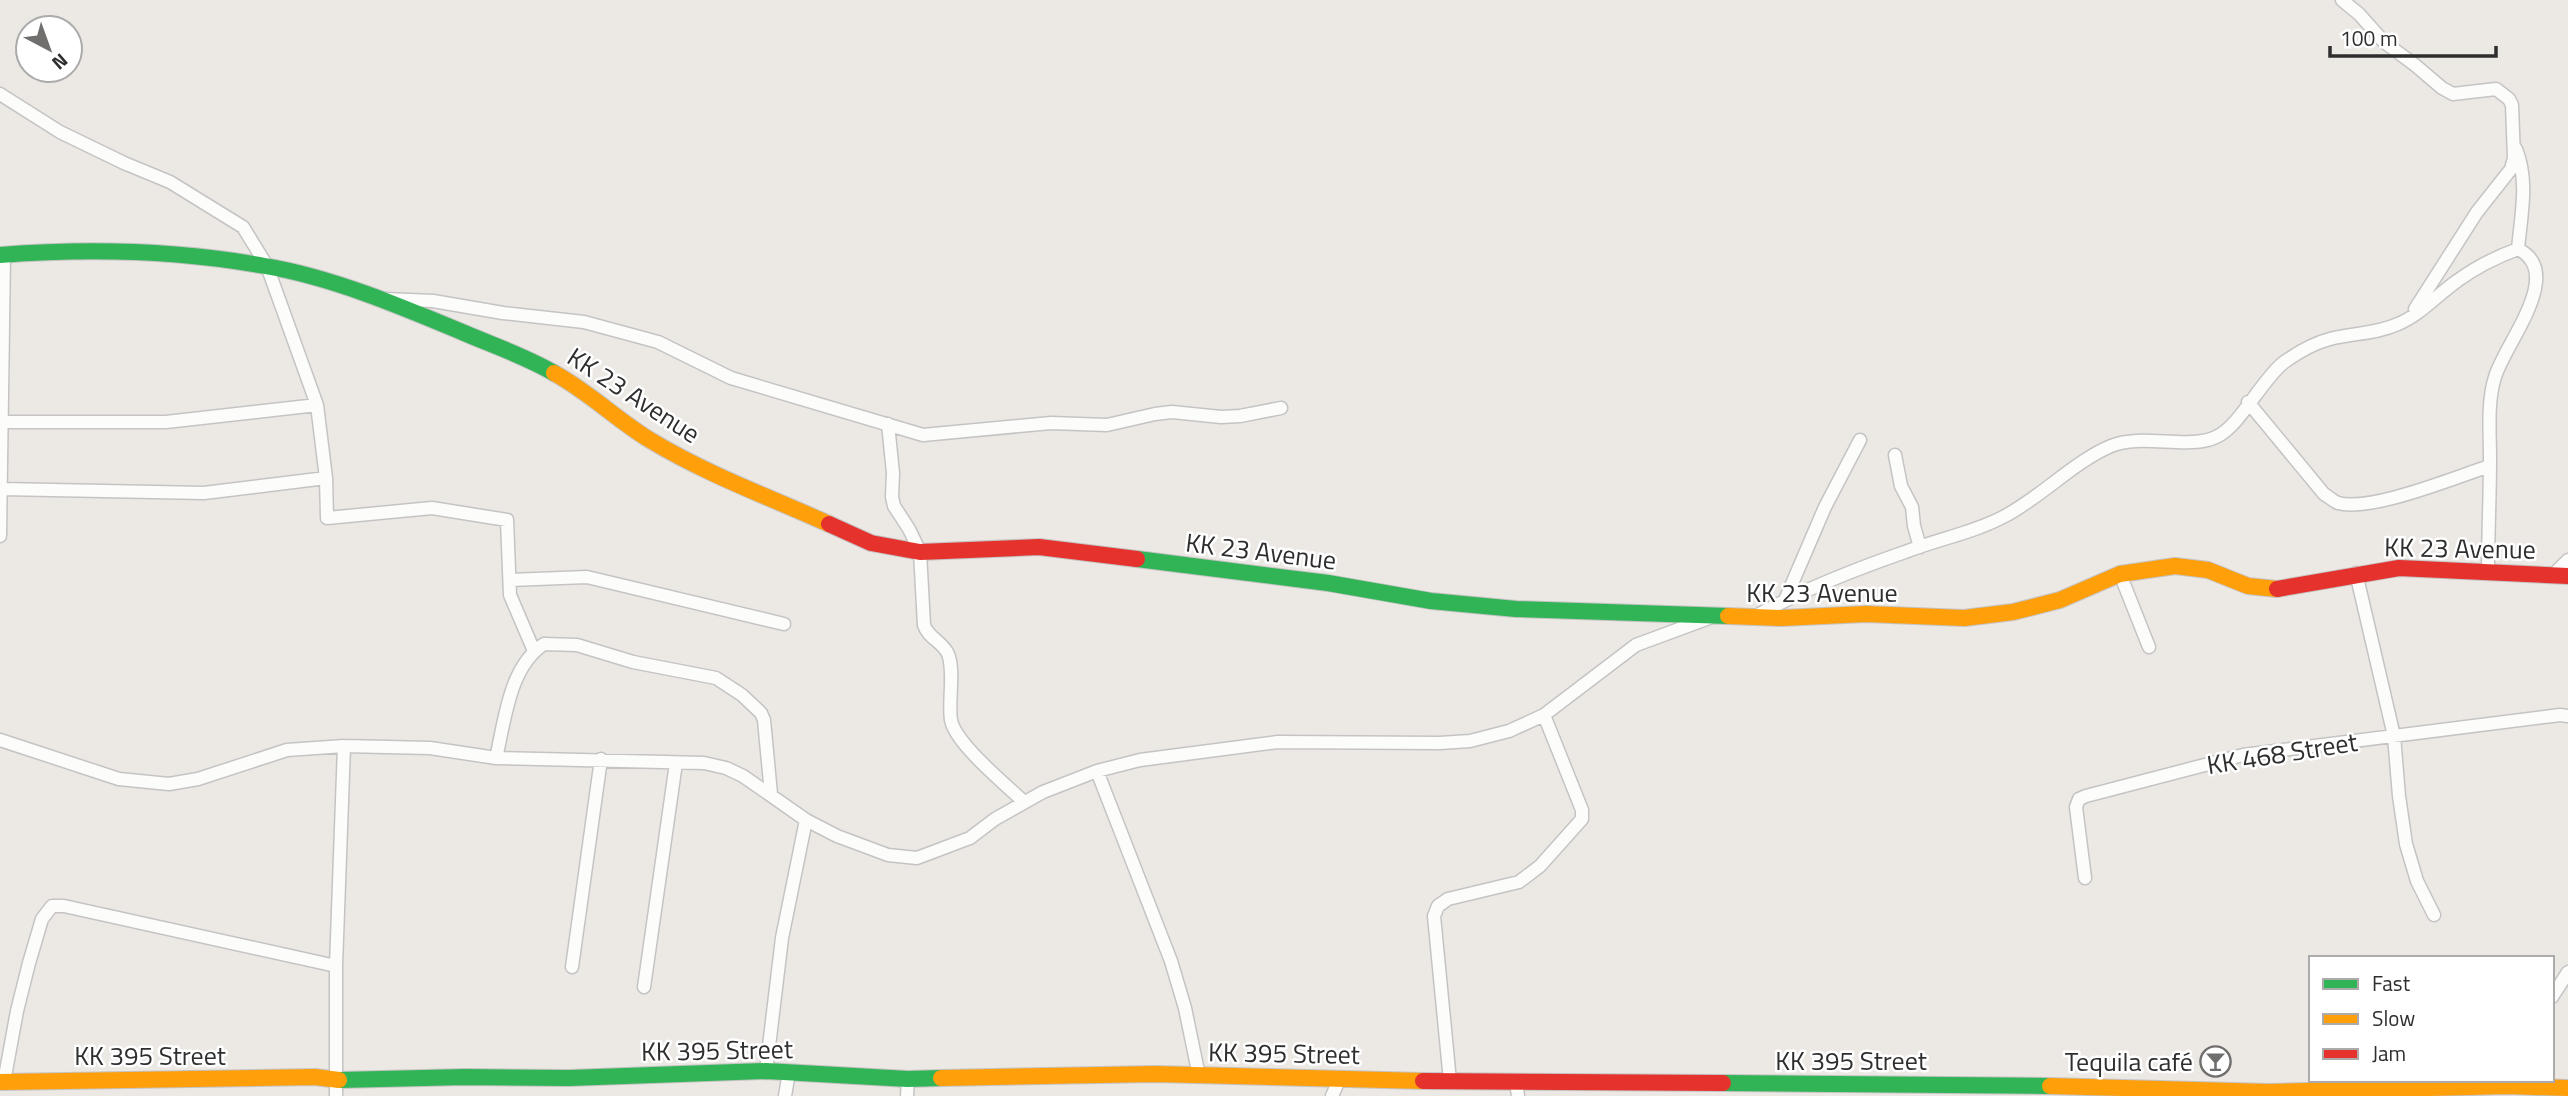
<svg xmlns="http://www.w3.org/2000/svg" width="2568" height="1096" font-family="'Titillium Web',sans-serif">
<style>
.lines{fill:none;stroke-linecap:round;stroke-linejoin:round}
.street-casing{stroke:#c5c4c5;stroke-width:15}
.fast-casing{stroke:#c5c4c5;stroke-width:18}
.slow-casing{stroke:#c5c4c5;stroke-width:18}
.jam-casing{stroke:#c5c4c5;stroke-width:18}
.street{stroke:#fcfcfb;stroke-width:12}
.fast{stroke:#30b455;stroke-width:16}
.slow{stroke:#ff9f0a;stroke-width:16}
.jam{stroke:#e5322d;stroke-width:16}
.labels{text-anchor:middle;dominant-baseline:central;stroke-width:5;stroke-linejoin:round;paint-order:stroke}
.street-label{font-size:26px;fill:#2e2e2e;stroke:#fff}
.poi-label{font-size:26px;fill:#2e2e2e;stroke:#fff;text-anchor:end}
</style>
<rect width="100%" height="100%" fill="#ece8e4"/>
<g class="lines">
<defs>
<path id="street" d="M2342 0 2359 14 2384 42 2415 65 2442 88 2453 94 2496 89 2509 99 2512 105 2514 158 2511 169 2477 212 2415 309
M0 94 60 132 124 163 170 182 243 227 267 266 317 405 326 478 327 518 432 508 507 520 510 595 534 651
M2516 149C2529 181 2521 215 2518 249
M386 299 433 301 503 313 584 322 658 342 731 378 923 435 1051 423 1107 425 1155 414 1172 412 1221 417 1240 416 1281 408
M2248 402 2324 494C2329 497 2333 501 2338 503 2372 512 2455 477 2490 466
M2 422H166L317 405
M888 424 893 473 892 497 894 506 909 529 920 552 924 625C928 638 943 642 948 654 955 671 948 701 951 720 955 743 1005 784 1023 801
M1895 455 1901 486 1912 507 1914 526 1920 547
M2 489 204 493 326 478
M0 536 4 255
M2356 573 2394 736 2399 796 2406 844 2417 881 2434 915
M2120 574 2149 647
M2553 575 2568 560
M510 580 587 577 784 624
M1785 600 1825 507 1860 440
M1754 617C1802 590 1853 570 1905 552 1938 539 1973 533 2005 516 2041 497 2075 461 2111 446 2141 433 2189 450 2216 437 2240 426 2260 382 2283 363 2297 353 2314 343 2330 339 2353 333 2376 334 2398 324 2420 315 2437 295 2457 281 2476 267 2496 257 2518 249 2566 273 2505 343 2495 377 2487 402 2490 432 2490 458 2490 496 2488 534 2488 572
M0 740 119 779 169 784 198 779 287 750 344 746 430 748 496 758 704 763 726 768 743 776 806 820 837 836 888 855 917 858 970 838 995 819 1043 792 1097 771 1140 760 1278 742 1440 743 1470 741 1509 731 1544 715 1636 645 1709 618
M496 758C505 720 509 667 544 644L577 645 633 662 716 678 742 695 761 713 764 720 771 794
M1097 771 1171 961 1185 1008 1199 1076
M2085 878 2076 807 2079 799 2086 796 2243 755 2560 715 2568 716
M572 967 601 759
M644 987 676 763
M2552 997 2568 972
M766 1071 782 938 806 820
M1450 1081 1434 916 1438 906 1448 899 1519 882 1540 866 1582 819V810L1544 715
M4 1082 17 1011 29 963 42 919 52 906H64L336 966
M1516 1082 1518 1096
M336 1096V966L344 746
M785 1096 789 1072
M907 1096 908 1079
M1332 1096 1339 1080"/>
<path id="fast" d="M0 255C90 248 176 250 265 266 331 277 400 306 462 332 492 345 525 356 554 373
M1137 559 1328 583 1431 601 1516 609 1728 616
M339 1080 465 1077 569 1078 766 1071 908 1079 941 1078
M1723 1083 2050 1086"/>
<path id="slow" d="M554 373C589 392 617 420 650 440 706 474 769 497 829 524
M1728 616 1782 618 1866 614 1964 618 2013 612 2060 600 2120 574 2175 566 2208 570 2248 586 2277 589
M941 1078 1155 1074 1423 1081
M0 1082 315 1077 339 1080
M2050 1086 2269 1092 2508 1086 2568 1088"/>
<path id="jam" d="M829 524 871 543 920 552 1039 547 1137 559
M2277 589 2399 568 2568 576
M1423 1081 1723 1083"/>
</defs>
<use href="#street" class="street-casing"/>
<use href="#fast" class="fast-casing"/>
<use href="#slow" class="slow-casing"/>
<use href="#jam" class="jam-casing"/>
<use href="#street" class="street"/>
<use href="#fast" class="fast"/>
<use href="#slow" class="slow"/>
<use href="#jam" class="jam"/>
</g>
<defs>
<symbol id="bar-ring" viewBox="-11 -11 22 22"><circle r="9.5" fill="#fff" stroke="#706f6e" stroke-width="1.5"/><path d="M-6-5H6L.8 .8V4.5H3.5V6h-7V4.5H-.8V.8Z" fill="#706f6e"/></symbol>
</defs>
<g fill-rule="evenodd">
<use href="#bar-ring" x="2198" y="1044" width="35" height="35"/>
</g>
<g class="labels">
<g class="street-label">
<text transform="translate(634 395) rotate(33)">KK 23 Avenue</text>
<text transform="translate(2460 548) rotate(1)">KK 23 Avenue</text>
<text transform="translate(1261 551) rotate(7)">KK 23 Avenue</text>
<text x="1822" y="592">KK 23 Avenue</text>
<text transform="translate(2282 753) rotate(-9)">KK 468 Street</text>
<text transform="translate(717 1050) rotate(-1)">KK 395 Street</text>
<text transform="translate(1284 1053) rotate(1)">KK 395 Street</text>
<text x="150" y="1055">KK 395 Street</text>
<text x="1851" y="1060">KK 395 Street</text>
</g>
<g class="poi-label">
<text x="2193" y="1061">Tequila café</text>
</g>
</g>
<rect x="2309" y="956" width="245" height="126" fill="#ffffff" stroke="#ababab" stroke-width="2"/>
<rect x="2323" y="979" width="35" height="10" fill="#30b455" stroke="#ababab" stroke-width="2"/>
<text x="2372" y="991" font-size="21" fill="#2e2e2e">Fast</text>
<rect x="2323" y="1014" width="35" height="10" fill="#ff9f0a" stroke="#ababab" stroke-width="2"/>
<text x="2372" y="1026" font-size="21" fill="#2e2e2e">Slow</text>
<rect x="2323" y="1049" width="35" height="10" fill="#e5322d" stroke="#ababab" stroke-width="2"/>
<text x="2372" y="1061" font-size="21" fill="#2e2e2e">Jam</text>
<g transform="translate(49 49) rotate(139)"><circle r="33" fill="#ffffff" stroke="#ababab" stroke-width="2"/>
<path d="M0-5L12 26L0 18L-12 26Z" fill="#706f6e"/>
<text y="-10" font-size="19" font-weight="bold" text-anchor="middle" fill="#2e2e2e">N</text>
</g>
<path d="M2330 46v10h166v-10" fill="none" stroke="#2e2e2e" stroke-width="3.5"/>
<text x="2340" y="46" font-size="21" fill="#2e2e2e" stroke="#ffffff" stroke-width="5" paint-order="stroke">100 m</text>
</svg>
